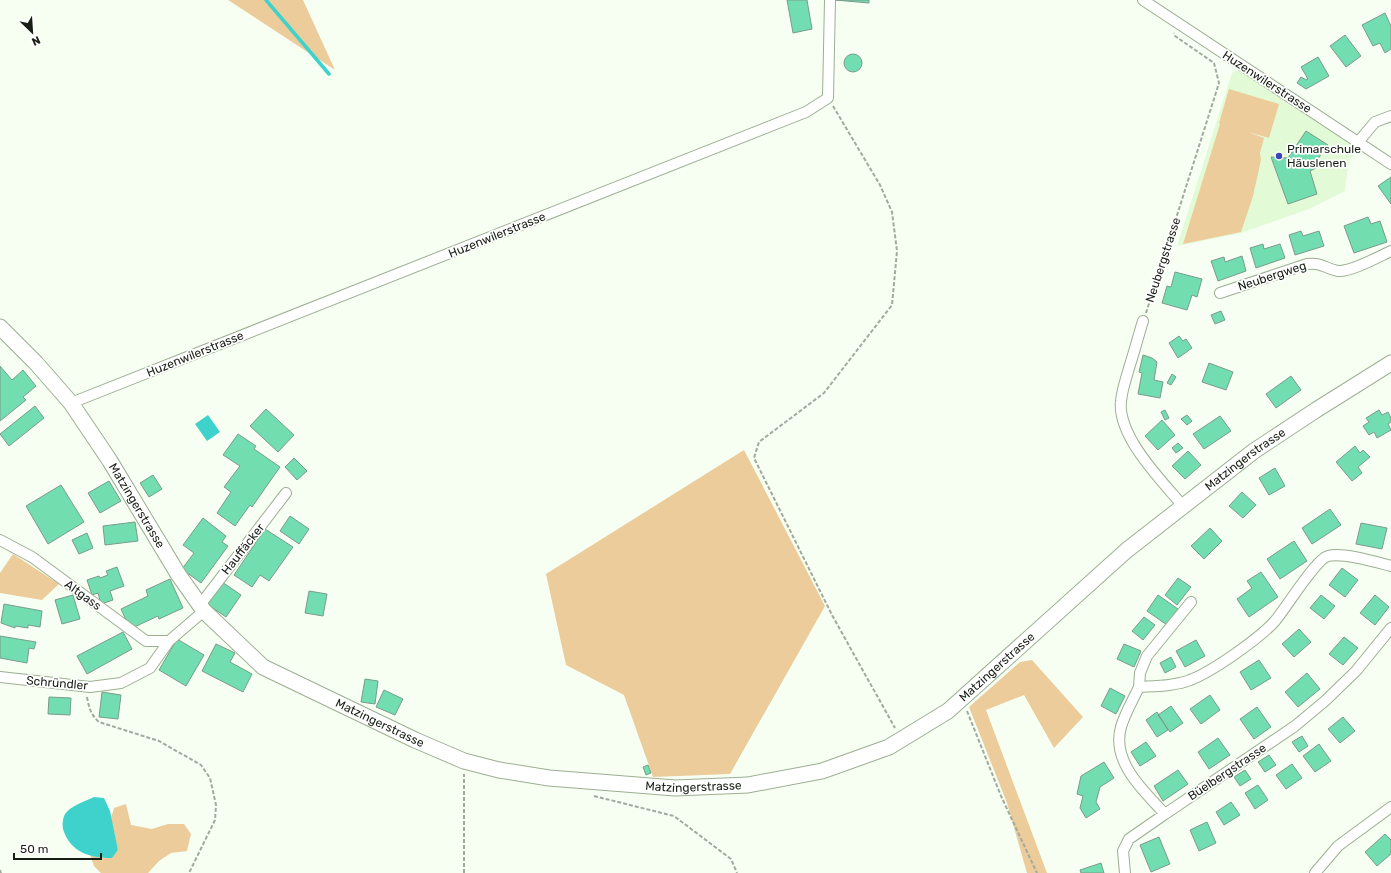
<svg xmlns="http://www.w3.org/2000/svg" width="1391" height="873" font-family="Rubik,sans-serif">
<style>
.built{fill:#e2fbd6}
.green{fill:#ebcc9a}
.water{fill:#3fd2cc}
.lines{fill:none;stroke-linecap:round;stroke-linejoin:round}
.stream{stroke:#3fd2cc;stroke-width:3.5}
.building{fill:#72ddae;stroke:#7a9c8b}
.street-casing{stroke:#9caf92;stroke-width:12}
.secondary-casing{stroke:#9caf92;stroke-width:17}
.path{stroke:#a2aa9f;stroke-width:2;stroke-dasharray:4 2;stroke-linecap:butt}
.street{stroke:#fff;stroke-width:10}
.secondary{stroke:#fff;stroke-width:15}
.poi-dot{fill:#3e44b8;stroke:#fff;stroke-width:1.5}
.labels{text-anchor:middle;dominant-baseline:central;stroke-width:3.5;stroke-linejoin:round;paint-order:stroke}
.street-label{font-size:12px;fill:#171e14;stroke:#fff}
.poi-label{font-size:12px;fill:#171e14;stroke:#fff;text-anchor:start}
</style>
<rect width="100%" height="100%" fill="#f7fff3"/>
<path class="built" d="M1239 69 1361 150 1355 153 1350 159 1347 175 1345 191 1309 209 1241 233 1177 246 1232 73Z"/>
<path class="green" d="M228 0H303L335 70Z
M1229 89 1279 104 1269 138 1248 132 1264 138 1260 153 1261 160 1253 196 1241 232 1183 244 1220 124 1219 123Z
M744 450 825 606 730 774 653 777 624 695 566 665 546 574Z
M13 554 59 584 42 600 0 593V573Z
M1032 660 1083 717 1054 748 1024 695 986 710 1047 873H1027L1007 803 969 707 1020 662Z
M126 804 131 825 152 829 168 824H184L191 834 187 851 171 853 159 861 148 873H101L94 866 90 855 103 858 118 851 111 818 114 808Z"/>
<path class="water" d="M208 415 220 432 207 441 195 424Z
M94 797 104 798 110 811 118 850 112 858C91 858 72 853 64 832 62 827 62 820 65 814 70 806 86 801 94 797Z"/>
<g class="lines">
<path class="stream" d="M266 0 329 74"/>
</g>
<path class="building" d="M787 0H807L812 29 793 33Z
M835 0H869V3Z
M1385 13 1391 26V49L1385 53 1380 43 1373 46 1362 25Z
M1345 35 1361 56 1346 67 1330 46Z
M844 63a9 9 0 1 1 18 0a9 9 0 1 1-18 0Z
M1318 57 1329 76 1306 89 1297 83 1301 77 1306 80 1308 79 1301 67Z
M1306 131 1328 145 1314 164 1316 168 1310 171 1317 194 1288 204 1271 157 1288 158Z
M1391 177V204L1378 186Z
M1368 217 1371 224 1380 221 1387 242 1354 253 1344 226Z
M1301 231 1303 236 1319 231 1324 246 1295 255 1289 235Z
M1263 244 1264 249 1280 244 1285 258 1256 268 1250 248Z
M1242 256 1246 271 1218 281 1211 261 1224 257 1225 262Z
M1175 272 1202 279 1197 297 1192 295 1187 310 1162 303 1167 286 1171 287Z
M1221 311 1225 320 1215 324 1211 315Z
M1179 336 1183 341 1186 339 1192 348 1178 358 1169 343Z
M1143 355 1152 358 1157 362 1154 380 1163 382 1160 398 1138 394 1142 373 1139 372Z
M1209 363 1233 372 1226 390 1202 382Z
M0 366 12 380 23 370 36 386 23 397 26 400 0 421Z
M1172 374 1176 377 1171 385 1167 383Z
M1291 376 1301 390 1276 408 1266 394Z
M35 406 44 418 9 446 0 434Z
M266 409 294 435 278 452 250 426Z
M1165 410 1169 418 1165 420 1161 412Z
M1379 410 1382 415 1388 412 1391 418V422L1388 424 1391 430 1377 438 1374 432 1369 435 1363 426 1369 422 1366 418Z
M1187 415 1192 421 1187 425 1181 419Z
M1220 416 1231 431 1204 449 1193 434Z
M1162 420 1175 435 1158 450 1145 436Z
M238 434 256 446 254 449 280 467 252 507 250 505 235 526 217 513 231 492 224 487 240 466 223 455Z
M1178 443 1183 448 1176 453 1172 448Z
M1355 446 1360 453 1363 450 1370 457 1358 467 1362 473 1352 481 1336 462Z
M1188 451 1201 465 1185 479 1172 466Z
M294 458 307 471 297 480 285 467Z
M1275 468 1285 486 1269 495 1259 478Z
M153 475 162 489 149 497 140 483Z
M109 481 121 501 100 513 88 493Z
M61 485 84 522 48 544 26 506Z
M1242 492 1256 505 1243 518 1229 506Z
M1330 509 1341 525 1312 544 1302 528Z
M290 516 309 529 299 544 280 531Z
M203 518 226 536 222 542 228 546 201 583 182 569 194 553 183 545Z
M135 522 138 541 105 545 103 526Z
M1361 523 1387 528 1382 549 1356 544Z
M1210 528 1222 541 1204 559 1191 546Z
M265 529 293 547 269 581 260 575 252 587 234 575Z
M87 533 93 548 79 554 72 540Z
M1294 541 1307 561 1280 579 1267 559Z
M117 567 124 586 110 591 113 600 101 604 98 593 92 595 87 580 99 576 100 578 108 575 106 571Z
M1342 568 1358 580 1345 597 1329 585Z
M1261 572 1278 597 1249 617 1237 599 1252 588 1247 581Z
M1178 578 1191 587 1177 605 1165 595Z
M170 579 183 608 159 619 158 616 130 629 121 609 148 596 146 590Z
M222 582 241 595 226 617 207 604Z
M309 591 327 594 323 616 305 613Z
M73 595 80 619 62 624 55 600Z
M1158 595 1178 609 1167 625 1147 611Z
M1321 595 1335 606 1324 619 1310 608Z
M1375 595 1389 607 1375 625 1360 613Z
M4 604 42 611 40 627 28 625V628L15 626V628L1 623Z
M1144 617 1155 625 1143 640 1132 631Z
M1299 629 1311 642 1294 657 1282 644Z
M123 632 132 649 87 674 77 656Z
M0 636 36 642 34 649 29 648 27 663 0 658Z
M1344 637 1358 648 1343 665 1329 654Z
M177 639 204 655 186 686 159 670Z
M1196 640 1205 656 1185 667 1176 651Z
M216 644 235 653 230 662 252 674 243 692 202 671Z
M1124 644 1141 651 1134 667 1117 659Z
M1171 657 1176 667 1165 673 1160 663Z
M1259 660 1271 678 1251 690 1240 672Z
M1307 673 1320 689 1298 707 1285 692Z
M365 679 378 681 375 704 361 702Z
M1110 688 1125 696 1116 714 1101 706Z
M384 690 403 699 395 715 376 707Z
M102 692 121 695 118 719 99 717Z
M1210 695 1220 710 1201 724 1190 709Z
M49 697 71 698 70 715 48 714Z
M1171 706 1183 723 1170 732 1158 715Z
M1257 707 1271 727 1254 739 1240 719Z
M1157 712 1168 730 1157 737 1146 720Z
M1343 717 1355 731 1340 743 1328 729Z
M1302 736 1308 746 1299 752 1292 742Z
M1218 738 1230 755 1209 769 1198 752Z
M1146 742 1156 756 1140 766 1131 752Z
M1319 744 1331 761 1315 772 1303 756Z
M1269 755 1276 765 1265 772 1258 762Z
M1104 762 1114 778 1100 787 1096 802 1100 809 1086 818 1080 808 1083 796 1077 794 1081 776Z
M1292 764 1302 778 1286 789 1276 775Z
M648 765 651 773 646 775 643 767Z
M1178 770 1188 784 1163 801 1154 786Z
M1245 770 1251 779 1240 786 1234 777Z
M1258 785 1268 800 1255 809 1245 793Z
M1231 802 1240 815 1224 825 1216 812Z
M1207 822 1216 843 1199 851 1190 830Z
M1385 834 1391 840V854L1377 866 1365 852Z
M1159 837 1170 864 1151 872 1140 845Z
M1101 863 1104 873H1081L1080 870Z"/>
<g class="lines">
<defs>
<path id="street" d="M1143 0 1391 164
M1359 141 1375 122 1391 116
M1220 293 1307 264C1323 262 1325 269 1338 271 1351 272 1378 257 1391 251
M1143 321C1138 337 1134 353 1129 368 1126 379 1122 390 1121 401 1117 436 1161 480 1183 506
M71 403 806 112 828 98 830 0
M0 540 32 557 146 641H169
M1391 566C1376 562 1343 552 1328 556 1316 559 1286 608 1275 621 1260 638 1212 672 1190 680 1175 686 1156 686 1139 687 1133 700 1125 713 1121 727 1111 762 1144 791 1165 814L1295 726 1325 701 1356 671 1391 628
M200 605 286 493
M0 677 90 687 121 683 150 668 169 641 204 611
M1139 687 1140 673 1147 656 1191 602
M1125 873 1123 851 1129 839 1165 814
M1315 873 1338 846 1391 807"/>
<g id="secondary">
<path id="s1" d="M0 327 36 363 71 403 110 461 178 574 204 611 263 667 415 740 464 761 499 770 549 778 675 788 748 785 822 771 889 747 948 711 1127 550 1254 451 1316 410 1391 363"/>
</g>
</defs>
<use href="#street" class="street-casing"/>
<use href="#secondary" class="secondary-casing"/>
<path class="path" d="M833 106 880 185 892 212 897 251 892 305 824 393 759 442 754 458 832 615 895 728
M1146 313 1219 83 1214 63 1175 36 1174 33
M87 697C89 708 91 715 99 722L159 741 201 765 210 778 216 805 215 820 189 873
M967 711 1001 796 1037 873
M594 796 674 816 731 859 737 873
M0 870 1 873
M464 873V774"/>
<use href="#street" class="street"/>
<use href="#secondary" class="secondary"/>
</g>
<circle class="poi-dot" cx="1279" cy="156" r="4"/>
<g class="labels">
<g class="street-label">
<text transform="translate(1267 82) rotate(33)">Huzenwilerstrasse</text>
<text transform="translate(497 235) rotate(-22)">Huzenwilerstrasse</text>
<text transform="translate(1163 260) rotate(-72)">Neubergstrasse</text>
<text transform="translate(1272 276) rotate(-18)">Neubergweg</text>
<text transform="translate(195 354) rotate(-22)">Huzenwilerstrasse</text>
<text stroke="none"><textPath href="#s1" startOffset="1546">Matzingerstrasse</textPath></text>
<text stroke="none"><textPath href="#s1" startOffset="226">Matzingerstrasse</textPath></text>
<text transform="translate(243 549) rotate(-52)">Hauffäcker</text>
<text transform="translate(83 595) rotate(36)">Altgass</text>
<text stroke="none"><textPath href="#s1" startOffset="1222">Matzingerstrasse</textPath></text>
<text transform="translate(57 683) rotate(5)">Schründler</text>
<text stroke="none"><textPath href="#s1" startOffset="562">Matzingerstrasse</textPath></text>
<text transform="translate(1227 772) rotate(-34)">Büelbergstrasse</text>
<text stroke="none"><textPath href="#s1" startOffset="886">Matzingerstrasse</textPath></text>
</g>
<g class="poi-label">
<text x="1287" y="149">Primarschule<tspan x="1287" dy="14">Häuslenen</tspan></text>
</g>
</g>
<g transform="translate(32 32) rotate(155)" stroke="#ffffff" stroke-width="3" paint-order="stroke">
<path d="M0-3L7 15L0 10L-7 15Z" fill="#171e14"/>
<text y="-6" font-size="11" font-weight="bold" text-anchor="middle" fill="#171e14">N</text>
</g>
<path d="M14 853v6h87v-6" fill="none" stroke="#171e14" stroke-width="2"/>
<text x="20" y="853" font-size="12" fill="#171e14" stroke="#ffffff" stroke-width="3" paint-order="stroke">50 m</text>
</svg>
